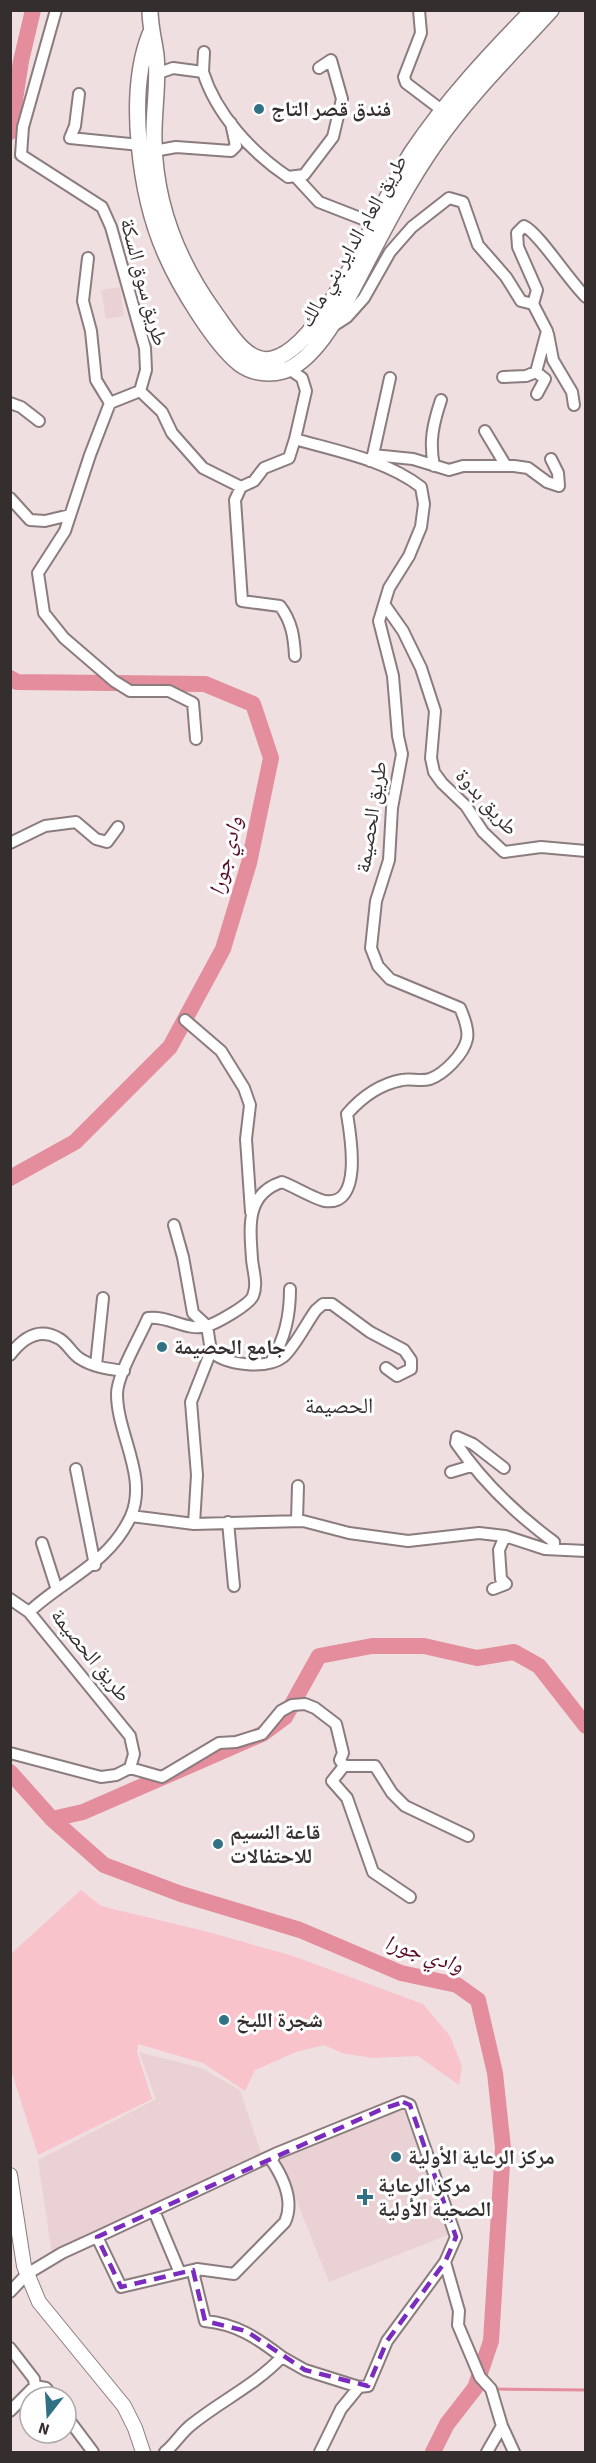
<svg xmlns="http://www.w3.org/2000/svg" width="596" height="2463" font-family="'Source Sans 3','Noto Naskh Arabic',sans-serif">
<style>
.built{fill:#ead1d4}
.green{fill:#f8c3cb}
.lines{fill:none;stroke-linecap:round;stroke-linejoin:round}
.stream{stroke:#e48d9d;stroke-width:3}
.river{stroke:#e48d9d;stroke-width:16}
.minor-casing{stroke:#8b7c7e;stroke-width:14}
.major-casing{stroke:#8b7c7e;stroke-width:16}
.highway-casing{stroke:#8b7c7e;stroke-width:18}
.minor{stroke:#fff;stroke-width:10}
.major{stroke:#fff;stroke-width:14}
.highway{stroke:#fff;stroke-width:15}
.marked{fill:none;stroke:#7b2cbf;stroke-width:4.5;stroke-dasharray:12 8;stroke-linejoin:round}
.poi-dot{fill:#307284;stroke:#fff;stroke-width:2}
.labels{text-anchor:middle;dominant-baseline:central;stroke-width:6;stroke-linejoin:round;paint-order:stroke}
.poi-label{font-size:21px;font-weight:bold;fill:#352e2f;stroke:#fff;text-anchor:start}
.street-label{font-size:21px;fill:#352e2f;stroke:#fff}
.water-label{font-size:22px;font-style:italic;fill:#590a24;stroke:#fff}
.neighbourhood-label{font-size:22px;fill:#352e2f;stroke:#fff}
</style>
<rect width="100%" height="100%" fill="#f0dfe1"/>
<path class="built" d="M120 287 124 316 106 319 101 290Z
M139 2052 201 2068 240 2090 261 2153 52 2255 38 2160 156 2099Z
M403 2108 448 2235 329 2282 280 2159Z"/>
<path class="green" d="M81 1890 101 1906 212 1933 293 1956 423 2004 450 2036 462 2066 459 2085 418 2056 372 2058 342 2053 324 2045 296 2052 255 2070 245 2091 203 2063 138 2044 137 2052 152 2099 38 2155 11 2070V1954Z"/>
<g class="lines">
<path class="stream" d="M475 2388 485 2389
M494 2389 586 2390"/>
<path class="river" d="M10 132 21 61 33 10
M10 678 17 682 205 684 253 704 271 758 249 863 223 949 170 1047 75 1142 10 1178
M10 1772 52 1819 104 1865 181 1894 300 1930 401 1973 457 1985 478 2000 495 2073 503 2148 491 2341 475 2388 447 2424 433 2452
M52 1819 83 1812 262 1734 285 1717 319 1656 372 1646H424L477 1658 514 1652 539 1666 586 1726"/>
<defs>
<path id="minor" d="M56 10 23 127 21 155 102 207 111 227 145 348 146 370 140 391
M419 10 421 33 404 77 406 83 443 111
M203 72 204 52
M156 74 173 68 203 72C216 114 252 153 288 177L304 175 333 137 342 99 331 60 319 68
M79 94 75 126 70 138 140 145
M154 151 176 147 231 151 236 146 231 123
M295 176 319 202 373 223
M88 258 83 301 91 331 96 380 110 403
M333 326 347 317 364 298 390 252 412 227 449 198 463 202 478 245 506 277 521 301 533 304 537 290 518 247 517 233 524 226C539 233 569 281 586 297
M548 334 553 360 572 392 574 405
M536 372 545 379 537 394
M503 377 526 376 536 372 547 331 533 304
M140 391 110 403 90 455 65 531 38 573 44 613 64 638 114 681 130 691H169L193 703 196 739
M140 391 162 412 172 433 203 468 241 487 254 481 264 468 289 458 295 439
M10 403 21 407 39 421
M485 431 506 466
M373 455 390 378
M370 461 373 455 413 459 449 470 463 466H514L528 468 547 482 559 486 558 473 551 459
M434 466C429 442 433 424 441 400
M241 487 235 500 242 601 280 606C292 622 294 637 295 656
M10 498 30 520 45 521 70 515
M384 604 403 631 421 668 435 711 431 758 434 772 442 783 466 806 483 832 504 852 541 847 586 851
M10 843 45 826 76 822 96 839 107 842 118 827
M185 1020 221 1051 244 1088 250 1105 246 1139 251 1212
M211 1351C225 1365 266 1370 283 1357 294 1348 307 1322 316 1310L323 1304H332L370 1332 404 1350 411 1360V1369L397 1376 386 1368
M10 1355C22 1339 38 1327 58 1338 67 1342 71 1353 79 1358 92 1367 109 1369 124 1371
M271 1362C285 1338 290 1316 290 1289
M96 1365 103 1298
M504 1468 473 1444 457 1437 456 1443C482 1481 516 1514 554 1542V1549
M76 1469 95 1565
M451 1472 471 1466
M131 1516 194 1524 197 1475 191 1402 211 1351 207 1326 193 1313 183 1257 174 1225
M297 1520 298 1486
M228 1522 234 1586
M194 1524 303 1521 349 1533 408 1541 479 1533 505 1536 545 1549 586 1551
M42 1543 57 1590
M493 1589 506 1584 501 1579 499 1550 505 1536
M10 1599 29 1612
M10 1753 101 1777 116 1775 130 1768 134 1754 130 1736 29 1612C64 1579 109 1564 131 1516 148 1476 117 1434 117 1394 117 1375 140 1337 148 1318 168 1315 187 1332 207 1326 217 1323 249 1305 253 1296 258 1284 253 1271 252 1259 250 1227 245 1194 282 1182 293 1186 317 1200 325 1201 364 1207 350 1133 347 1114 361 1098 380 1084 402 1080 411 1078 420 1082 430 1079 444 1074 464 1054 467 1039 469 1029 464 1017 460 1008L390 979 378 966 371 948 376 901 389 860 392 808 402 754 398 736 393 676 379 621 389 588 409 556 421 527 424 504 421 487C386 460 337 451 295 439L306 391 302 378 289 369
M344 1766 332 1781 347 1798 373 1872 410 1897
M130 1768 162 1777 219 1743 236 1742 262 1734 281 1711 292 1705 305 1704 315 1708 336 1724 343 1753 340 1760 344 1766H375L392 1793 405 1806 468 1836
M154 2211 180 2273
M97 2237 275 2154
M445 2262 459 2311 458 2325 480 2377 491 2389 502 2426 514 2452
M197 2269 194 2276 205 2321C237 2324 257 2338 282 2357
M10 2292 27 2274 62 2253 97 2237 121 2287 197 2269 234 2274 285 2222C294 2202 284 2179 272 2161L275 2154 403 2102 410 2105 456 2237 445 2262 387 2341 368 2386 359 2387 305 2370 282 2357C254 2386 222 2400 191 2425 181 2433 175 2444 165 2452
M10 2348 34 2379 35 2386 10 2411
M35 2386 46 2388 53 2397
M66 2416 93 2452
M320 2452 341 2409 359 2387
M487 2452 502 2426"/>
<path id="major" d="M10 2175 24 2266 39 2302 124 2406 135 2428 143 2452"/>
<path id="highway" d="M150 10C150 26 154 40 156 55 159 83 153 113 154 141 155 206 178 262 215 313 228 331 247 365 272 359 326 347 382 198 412 152 446 101 490 54 533 10
M150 34C126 94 140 197 166 255 179 285 215 345 240 364 252 373 269 375 283 371 312 363 337 318 350 294 377 243 402 191 435 144 469 95 511 54 551 10"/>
</defs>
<use href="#minor" class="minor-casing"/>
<use href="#major" class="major-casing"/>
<use href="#highway" class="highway-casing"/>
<use href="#minor" class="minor"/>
<use href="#major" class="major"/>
<use href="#highway" class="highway"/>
</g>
<path class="marked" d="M403 2102 410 2105 456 2237 445 2262 387 2341 368 2386 305 2370 246 2331 205 2321 193 2270 121 2287 97 2237 380 2110Z"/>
<g class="poi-dot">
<circle cx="259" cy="109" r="6"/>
<circle cx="162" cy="1347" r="6"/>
<circle cx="218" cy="1844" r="6"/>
<circle cx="224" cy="2020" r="6"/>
<circle cx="396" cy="2157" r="6"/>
<path d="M362 2188h6v6h6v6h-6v6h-6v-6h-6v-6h6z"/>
</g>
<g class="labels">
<g class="poi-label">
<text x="271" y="109">فندق قصر التاج</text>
<text x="174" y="1347">جامع الحصيمة</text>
<text x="230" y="1832">قاعة النسيم<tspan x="230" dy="24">للاحتفالات</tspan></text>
<text x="236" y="2020">شجرة اللبخ</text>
<text x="408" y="2157">مركز الرعاية الأولية</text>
<text x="378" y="2185">مركز الرعاية<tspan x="378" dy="24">الصحية الأولية</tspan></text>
</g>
<g class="street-label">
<text transform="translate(353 241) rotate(-60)">طريق العام الداير بني مالك</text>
<text transform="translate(144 282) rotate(75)">طريق سوق السكة</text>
<text transform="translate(487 802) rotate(48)">طريق بدوة</text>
<text transform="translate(371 817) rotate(-81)">طريق الحصيمة</text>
<text transform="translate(91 1655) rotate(51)">طريق الحصيمة</text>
</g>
<g class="water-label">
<text transform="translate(226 856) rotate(-76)">وادي جورا</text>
<text transform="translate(424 1954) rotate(18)">وادي جورا</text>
</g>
<g class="neighbourhood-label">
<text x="339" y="1406">الحصيمة</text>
</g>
</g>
<rect width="596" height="2463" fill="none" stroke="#352e2f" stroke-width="24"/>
<g transform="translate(48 2415) rotate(197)"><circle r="28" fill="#ffffff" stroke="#aeabac" stroke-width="1.5"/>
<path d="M0-4.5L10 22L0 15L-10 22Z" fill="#307284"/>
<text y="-9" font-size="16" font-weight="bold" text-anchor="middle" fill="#352e2f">N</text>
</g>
</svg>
